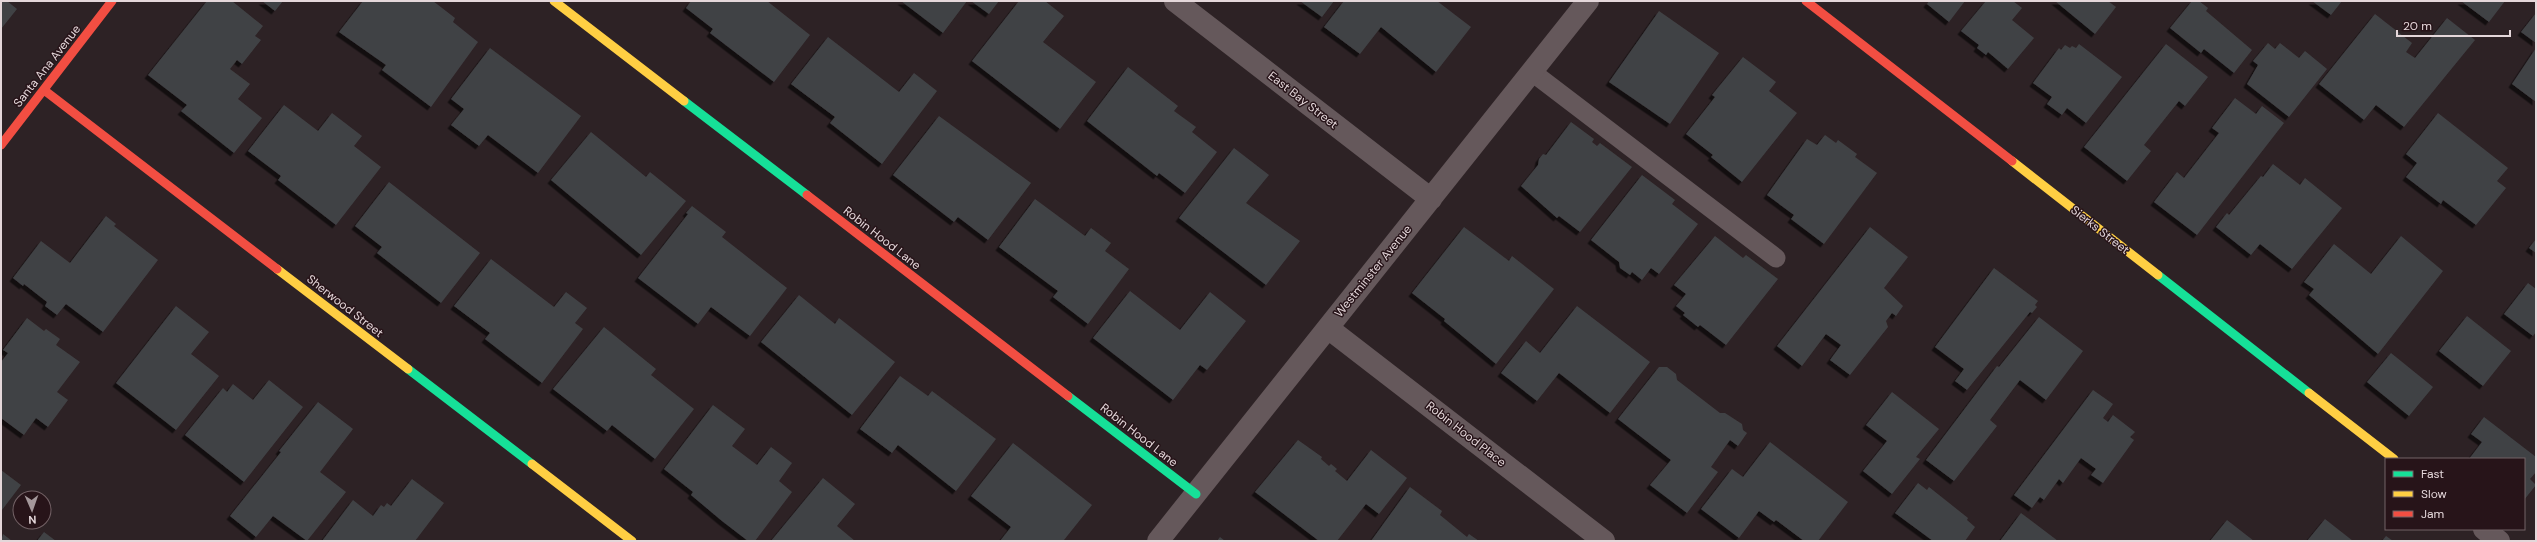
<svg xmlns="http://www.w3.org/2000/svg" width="2537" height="542" font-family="'DM Sans',sans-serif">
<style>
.building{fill:#414245;filter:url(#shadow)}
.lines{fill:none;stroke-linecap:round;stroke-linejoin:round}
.lane{stroke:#65585b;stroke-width:19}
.street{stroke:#65585b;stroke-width:22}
.fast{stroke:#16e098;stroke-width:9}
.slow{stroke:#ffcf43;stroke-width:9}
.jam{stroke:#f24e42;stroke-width:9}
.labels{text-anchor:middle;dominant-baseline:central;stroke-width:3;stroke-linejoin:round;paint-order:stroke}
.street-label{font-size:12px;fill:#e4d7da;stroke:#271419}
</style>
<defs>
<filter id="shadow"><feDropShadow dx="-3.5" dy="3.5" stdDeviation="0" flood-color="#0009"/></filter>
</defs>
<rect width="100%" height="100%" fill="#2d2225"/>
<path class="building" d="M1 1H7L17 9 1 29Z
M207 1H232L263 26 255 36 261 40 242 64 237 60 230 69 250 84 238 99 262 118 234 153 181 111 187 105 148 75Z
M262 1H283L275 11Z
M363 1H433L455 18 453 22 478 42 431 107 382 70 386 65 339 32Z
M691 1H767L810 35 774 82 710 33 713 29 686 8Z
M901 1H967L943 33Z
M971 1H999L989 14Z
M1019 1H1045L1064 16 1043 42 1096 82 1060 129 972 61Z
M1300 1H1334L1322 17Z
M1344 1H1437L1471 27 1436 72 1381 27 1360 54 1324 27Z
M1929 1H1965L1949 22 1927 4Z
M1986 1H2013L2022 8 2012 20 2034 38 2008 69 1988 52 1986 55 1977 48 1979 45 1961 31Z
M2055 1H2108L2116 7 2095 34Z
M2192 1H2199L2208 8 2206 11 2252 50 2234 73 2204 49 2201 53 2170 28Z
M2312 1H2342L2331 15Z
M2461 1H2505L2489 22Z
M1659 11 1719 53 1670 124 1609 82Z
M2536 13V43L2521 32Z
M2375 14 2412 43 2406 52 2415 58 2447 18 2475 40 2404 127 2376 105 2364 120 2319 84Z
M828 37 899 92 914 73 937 91 882 164 830 123 835 117 791 84Z
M2268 43 2275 49 2280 43 2299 58 2305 51 2327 69 2289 117 2247 84 2258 65 2253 61Z
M2079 44 2122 77 2086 123 2067 108 2062 115 2047 104 2052 97 2033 83 2059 48 2061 50 2065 45 2070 48 2072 46 2076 48Z
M2166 44 2208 77 2185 106 2179 101 2144 145 2151 151 2127 181 2084 147Z
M490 48 581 116 538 173 488 135 479 146 451 125 464 109 451 99Z
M2536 48V102L2512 84Z
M1743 57 1776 82 1769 91 1797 113 1742 182 1711 157 1713 155 1686 134 1715 97 1712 95Z
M1128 67 1178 106 1174 111 1196 127 1192 132 1217 152 1185 193 1159 173 1157 176 1087 121Z
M2235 98 2256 114 2262 106 2284 123 2197 235 2154 202 2177 172 2184 178 2219 133 2212 128Z
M284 105 318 131 332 113 362 136 354 146 381 167 336 225 278 180 281 176 248 151Z
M2438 113 2508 168 2497 181 2506 188 2476 225 2443 200 2441 204 2406 177 2417 163 2406 154Z
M939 116 1031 183 988 240 958 217 954 222 893 175Z
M1571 122 1594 139 1592 142 1597 146 1600 143 1632 167 1580 232 1559 216 1557 218 1521 186 1538 165 1539 159 1543 154 1546 155Z
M591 132 646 177 650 172 686 201 641 255 551 180Z
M1825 135 1836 143 1838 140 1857 154 1855 157 1877 173 1824 244 1791 219 1794 215 1767 195 1807 139 1817 145Z
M1234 148 1269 175 1246 203 1300 241 1266 285 1179 218Z
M2273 164 2300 185 2305 178 2342 208 2292 269 2260 244 2251 255 2216 227 2227 213 2229 215 2261 176 2263 177Z
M1642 175 1675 200 1672 204 1698 224 1659 274 1651 268 1642 280 1632 272 1630 275 1620 268 1619 262 1591 240Z
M389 182 480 253 441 303 377 253 382 247 355 226Z
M1035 199 1085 236 1091 228 1111 243 1105 251 1129 269 1088 324 1053 297 1058 291 999 247Z
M692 206 726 232 722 237 787 288 750 336 711 307 698 324 638 278 688 214 686 213Z
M106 216 116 224 114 226 158 260 103 332 66 304 57 315 45 306 47 302 24 284 23 286 13 278 41 241 70 263Z
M1464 227 1509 261 1512 256 1554 289 1496 364 1444 321 1445 319 1412 293Z
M1870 227 1908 257 1884 288 1903 306 1896 316 1892 313 1886 321 1888 327 1850 375 1830 360 1841 345 1826 334 1802 366 1777 346Z
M1715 236 1743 258 1746 255 1778 279 1726 345 1700 325 1698 327 1683 315 1685 313 1676 306 1686 294 1674 285Z
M2401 236 2443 271 2378 354 2309 295 2314 289 2304 282 2334 244 2371 274Z
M2536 239V253L2529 248Z
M491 259 554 307 566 292 587 308 575 323 583 329 542 383 485 339 490 333 454 306Z
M1994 268 2038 301 2035 305 2037 307 2032 313 2030 312 1967 390 1955 381 1964 369 1935 347Z
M2528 283 2536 289V332L2533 336 2504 314Z
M1130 291 1180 330 1210 292 1246 321 1207 370 1200 365 1173 400 1093 338Z
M799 295 835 324 839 318 895 362 852 415 761 342Z
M176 306 209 332 191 354 219 376 176 430 116 383Z
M1577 306 1650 362 1610 413 1559 373 1537 401 1501 373 1526 341 1540 353Z
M2467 316 2511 351 2483 386 2439 351Z
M2039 317 2083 351 2046 400 2020 380 1990 420 1997 426 1954 481 1926 460 1997 366 1999 367Z
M27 318 44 331 46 329 60 339 56 345 80 362 57 392 68 400 48 427 36 418 24 435 1 418V362L8 353 3 350Z
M604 327 656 369 651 375 694 409 655 459 612 425 607 431 553 389Z
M2391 353 2433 387 2409 416 2367 382Z
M1659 367H1667L1676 374 1677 380 1720 413H1725L1742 424 1743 430 1747 433 1738 446 1730 440 1711 467 1718 472 1687 513 1650 485 1671 460 1618 419Z
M900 376 928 396 932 391 996 439 956 491 898 445 892 453 860 429Z
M269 380 303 407 244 482 185 435 223 388 227 392 233 384 253 400Z
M2093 390 2113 404 2103 418 2108 422 2113 415 2135 432 2130 437 2134 440 2103 483 2091 475 2096 469 2081 458 2063 483 2059 479 2044 500 2040 497 2032 508 2014 495Z
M1892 392 1939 429 1916 457 1920 459 1892 494 1863 471 1887 441 1866 425Z
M318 402 353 429 320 472 346 492 307 541 273 516 256 537 230 516 281 452 279 451Z
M713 405 745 429 732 446 757 465 771 447 792 463 779 481 792 492 755 541H748L722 521 691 495 693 492 664 469Z
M2484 417 2536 457V472L2530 479 2536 485 2524 500V459H2469L2482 442 2471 434Z
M1298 440 1322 457 1321 459 1329 466 1331 464 1337 469 1335 471 1347 481 1371 450 1407 478 1379 514 1366 504 1337 541H1319L1255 492Z
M1770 442 1848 502 1818 541H1804L1776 520 1774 522 1759 511 1739 538 1701 509 1732 469 1743 477Z
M1013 443 1092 505 1064 540 1066 541H1000L1011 527 971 496Z
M1 470 21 485 2 510 1 509Z
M823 478 855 504 837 526 855 541H771Z
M412 479 444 503 415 541H322L353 500 373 516 381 505 384 507 387 503 391 506Z
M1918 483 1927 490 1929 487 1968 518 1967 520 1975 527 1965 541H1933L1895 513Z
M1410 487 1442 511 1440 515 1467 537 1469 534 1479 541H1371Z
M2021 513 2058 541H2000Z
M2325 519 2353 541H2307Z
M2227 520 2254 541H2210Z
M44 532 56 541H37Z
M3 534 12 541H1Z
M2386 536 2393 541H2382Z
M1220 537 1225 541H1217Z"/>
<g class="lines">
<path class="lane" d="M1532 72 1776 258"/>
<path class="street" d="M1175 1 1431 199
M1328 328 1604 541
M2484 529 2499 541
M1158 541 1588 1"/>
<path class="fast" d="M684 101 807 195
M2158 275 2309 393
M408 369 532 464
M1068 396 1196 494"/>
<path class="slow" d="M554 1 684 101
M2012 161 2158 275
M277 269 408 369
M2309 393 2394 459
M532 464 632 541"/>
<path class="jam" d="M1806 1 2012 161
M44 90 277 269
M1 145 112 1
M807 195 1068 396"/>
</g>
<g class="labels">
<g class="street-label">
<text transform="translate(47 66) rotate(-52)">Santa Ana Avenue</text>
<text transform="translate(1303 100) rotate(38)">East Bay Street</text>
<text transform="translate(2100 230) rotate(38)">Sierks Street</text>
<text transform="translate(882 238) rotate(38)">Robin Hood Lane</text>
<text transform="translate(1373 271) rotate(-51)">Westminster Avenue</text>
<text transform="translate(345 306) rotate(38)">Sherwood Street</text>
<text transform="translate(1466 434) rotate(38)">Robin Hood Place</text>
<text transform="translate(1139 435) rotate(38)">Robin Hood Lane</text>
</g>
</g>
<rect width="2537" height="542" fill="none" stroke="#e4d7da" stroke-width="4"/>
<rect x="2385" y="458" width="140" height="72" fill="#271419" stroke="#736266"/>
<rect x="2393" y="471" width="20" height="6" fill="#16e098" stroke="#736266"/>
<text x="2421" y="478" font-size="12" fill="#e4d7da">Fast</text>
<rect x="2393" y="491" width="20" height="6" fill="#ffcf43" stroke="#736266"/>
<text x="2421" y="498" font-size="12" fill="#e4d7da">Slow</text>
<rect x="2393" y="511" width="20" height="6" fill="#f24e42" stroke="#736266"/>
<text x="2421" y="518" font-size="12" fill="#e4d7da">Jam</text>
<g transform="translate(32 510) rotate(178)"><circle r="19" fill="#271419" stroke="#736266"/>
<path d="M0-3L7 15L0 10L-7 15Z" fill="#a4989b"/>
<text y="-6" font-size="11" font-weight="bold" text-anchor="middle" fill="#e4d7da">N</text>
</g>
<path d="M2397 30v6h113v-6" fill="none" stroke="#e4d7da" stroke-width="2"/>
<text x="2403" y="30" font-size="12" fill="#e4d7da" stroke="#271419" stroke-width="3" paint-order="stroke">20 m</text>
</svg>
